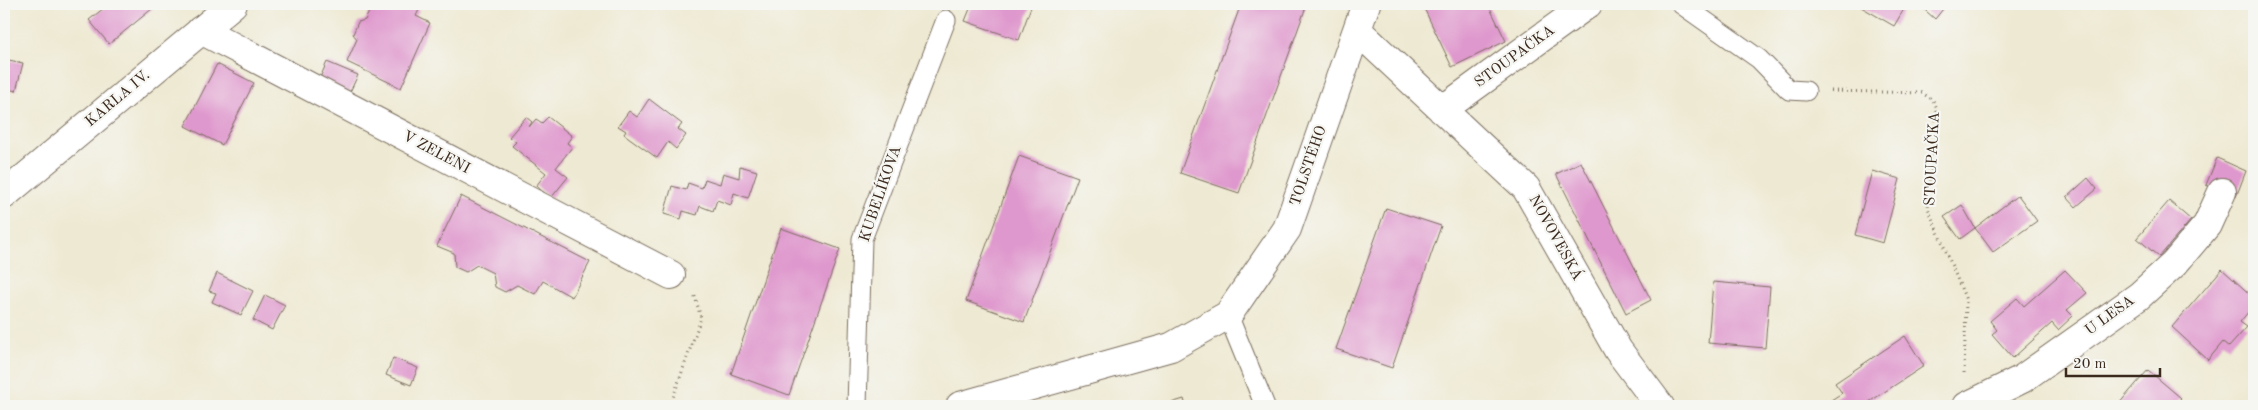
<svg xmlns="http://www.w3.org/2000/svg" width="2258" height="410" font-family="'Old Standard TT',serif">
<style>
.building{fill:#df98cd}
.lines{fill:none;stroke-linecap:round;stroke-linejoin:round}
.service-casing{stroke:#7a6d5d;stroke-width:21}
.minor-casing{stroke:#7a6d5d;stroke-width:30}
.tertiary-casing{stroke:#7a6d5d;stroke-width:30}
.path{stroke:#7a6d5d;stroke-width:3;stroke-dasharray:1 4;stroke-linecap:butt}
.service{stroke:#fff;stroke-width:19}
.minor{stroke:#fff;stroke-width:28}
.tertiary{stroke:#fff;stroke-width:28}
.labels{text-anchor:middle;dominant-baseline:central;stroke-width:4.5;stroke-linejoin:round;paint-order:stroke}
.street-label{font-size:15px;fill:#3b2a1e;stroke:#f6f6f2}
</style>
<rect width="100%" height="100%" fill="#f6f6f2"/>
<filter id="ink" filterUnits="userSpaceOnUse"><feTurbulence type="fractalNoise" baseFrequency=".02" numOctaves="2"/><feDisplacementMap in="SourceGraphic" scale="10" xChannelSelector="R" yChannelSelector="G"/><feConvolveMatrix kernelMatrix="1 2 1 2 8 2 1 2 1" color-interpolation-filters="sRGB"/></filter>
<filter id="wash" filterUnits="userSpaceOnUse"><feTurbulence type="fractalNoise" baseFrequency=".0096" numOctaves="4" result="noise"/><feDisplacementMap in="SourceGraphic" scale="20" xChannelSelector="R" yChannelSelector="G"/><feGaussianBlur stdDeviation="1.12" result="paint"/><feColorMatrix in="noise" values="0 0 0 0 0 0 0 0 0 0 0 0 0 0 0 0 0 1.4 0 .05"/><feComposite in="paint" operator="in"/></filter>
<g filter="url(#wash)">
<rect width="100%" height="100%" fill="#eee9d2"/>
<g id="blocks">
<path class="building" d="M109 4H158L109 44 89 20Z
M373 4H406L419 10 416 16 430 23 401 88 347 62 357 39 353 34 358 22 365 20Z
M972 4H1032L1019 40 965 21Z
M1241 4H1307L1239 193 1180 173Z
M1422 4H1488L1506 41 1452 67Z
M1856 4H1907L1894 26Z
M1918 4H1947L1935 19Z
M4 59 23 63 16 91 4 88Z
M327 62 358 75 349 94 319 80Z
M217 64 254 83 222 145 185 126Z
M649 99 682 124 678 129 686 135 676 149 668 142 657 158 624 134 626 131 618 126 629 111 637 117Z
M526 117 532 122 529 127 536 119 542 123 548 117 572 136 567 143 572 147 556 168 568 177 551 198 536 186 546 173 512 146 516 142 509 137Z
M1019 156 1078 177 1024 322 966 301Z
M2217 158 2246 171 2236 197 2206 185Z
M1581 162 1651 300 1626 313 1556 174Z
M740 166 757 171 748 198 734 193 731 205 717 200 713 211 700 206 697 215 683 211 681 219 664 214 672 186 686 190 688 183 702 188 705 179 720 184 723 173 739 178Z
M1872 171 1900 179 1883 243 1855 235Z
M2088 178 2097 189 2076 207 2067 197Z
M2018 195 2037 221 1993 252 1975 228Z
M461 196 590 262 572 297 543 281 535 294 517 285 505 292 495 287 493 273 477 265 466 272 455 267 454 253 437 246Z
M2169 201 2191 220 2159 257 2137 238Z
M1962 205 1975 228 1960 239 1944 217Z
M1386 208 1441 226 1392 368 1336 349Z
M781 228 840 249 789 395 731 374Z
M2222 269 2254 298V305L2240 322 2247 327 2229 347 2223 342 2208 360 2172 327Z
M2065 270 2087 293 2067 310 2073 316 2058 330 2052 323 2013 358 1992 334 1997 330 1990 321 2017 298 2024 306Z
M217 273 253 291 241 315 212 302 216 293 209 291Z
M1713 282 1770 287 1765 348 1708 343Z
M265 295 285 305 272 330 253 320Z
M1905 336 1924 366 1863 406H1822L1842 393 1835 383Z
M393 358 418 368 411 385 386 375Z
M2148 370 2181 398 2174 406H2117Z
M1184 399 1186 406H1161Z"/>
</g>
</g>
<g filter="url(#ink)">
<use href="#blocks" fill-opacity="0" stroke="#7a6d5d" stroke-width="1"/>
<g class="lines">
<defs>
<path id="service" d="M1681 4 1759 59 1789 90 1806 91
M1228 315 1265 406
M857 406 862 239 946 20"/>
<path id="minor" d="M201 30 671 275
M1357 30 1526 188 1618 350 1660 406
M1442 110 1588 4
M960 406 1171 347 1228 315 1287 229 1366 4
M1967 406 2022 379 2139 296 2174 264 2207 225 2222 192"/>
<path id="tertiary" d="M4 195 233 4"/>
</defs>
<use href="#service" class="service-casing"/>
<use href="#minor" class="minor-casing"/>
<use href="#tertiary" class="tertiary-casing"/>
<path class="path" d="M1831 91 1922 93 1933 100 1937 108 1928 208 1966 300 1964 376
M670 406 701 318 694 293"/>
<use href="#service" class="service"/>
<use href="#minor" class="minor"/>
<use href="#tertiary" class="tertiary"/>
</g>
</g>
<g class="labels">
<g class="street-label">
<text transform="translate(1515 57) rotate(-36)">STOUPAČKA</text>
<text transform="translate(118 99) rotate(-40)">KARLA IV.</text>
<text transform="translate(436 153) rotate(28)">V ZELENI</text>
<text transform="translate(1933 159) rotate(-87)">STOUPAČKA</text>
<text transform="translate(1309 166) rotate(-71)">TOLSTÉHO</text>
<text transform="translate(881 194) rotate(-71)">KUBELÍKOVA</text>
<text transform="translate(1555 238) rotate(61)">NOVOVESKÁ</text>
<text transform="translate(2110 316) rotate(-36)">U LESA</text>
</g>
</g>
<rect width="2258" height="410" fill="none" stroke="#f6f6f2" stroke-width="20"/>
<path d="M2066 368v8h94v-8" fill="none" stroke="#3b2a1e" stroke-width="2.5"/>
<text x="2073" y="368" font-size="15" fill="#3b2a1e" stroke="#f6f6f2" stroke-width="4" paint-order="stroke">20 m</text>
</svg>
